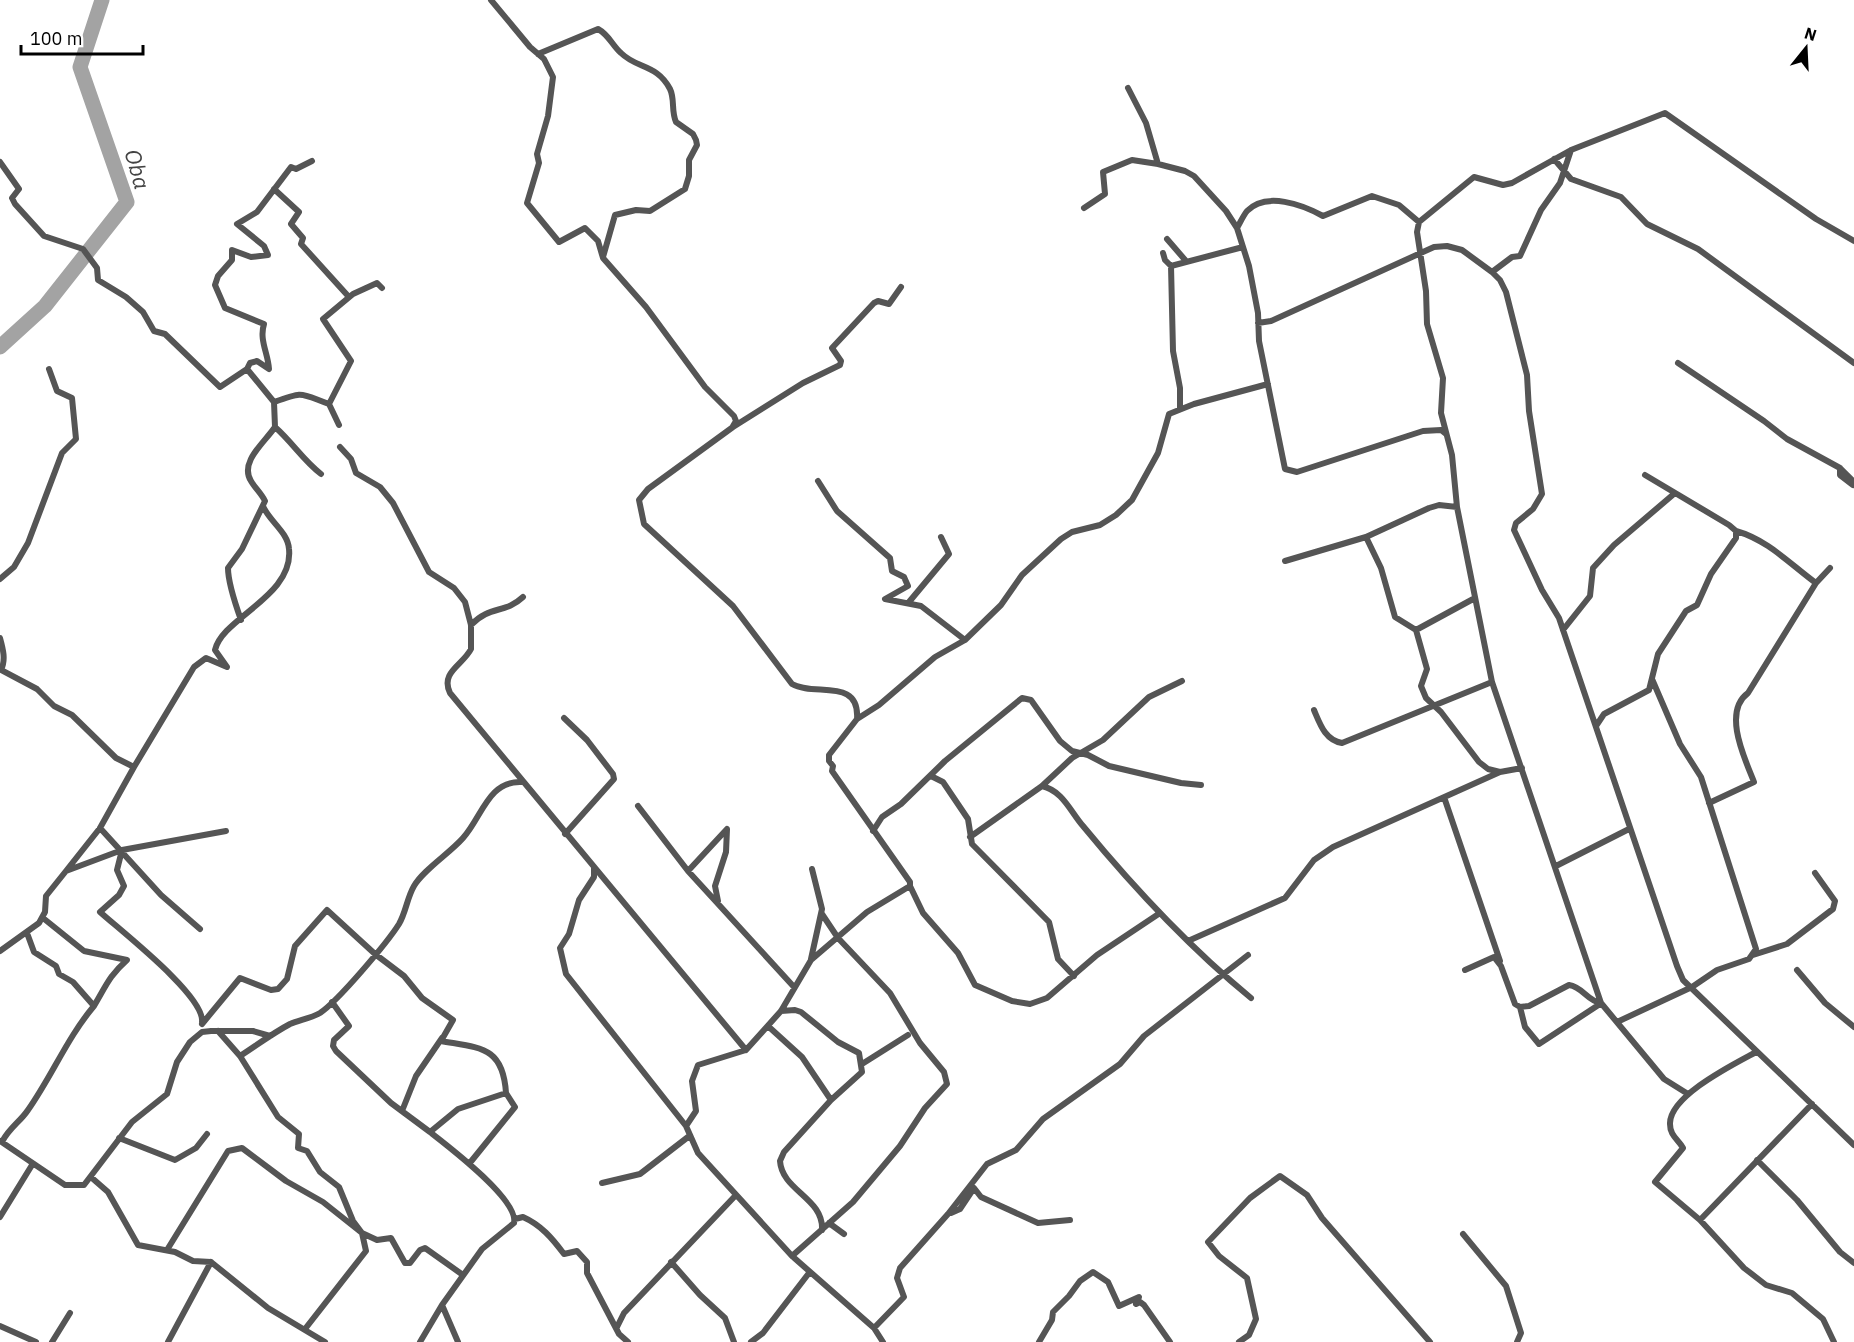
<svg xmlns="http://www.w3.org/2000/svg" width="1854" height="1342" font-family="'IBM Plex Sans',sans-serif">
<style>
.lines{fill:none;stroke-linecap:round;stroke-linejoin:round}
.river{stroke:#a3a3a3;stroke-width:15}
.minor{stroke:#555;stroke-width:6}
.labels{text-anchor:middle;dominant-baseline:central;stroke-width:6;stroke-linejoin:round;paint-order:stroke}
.water-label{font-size:22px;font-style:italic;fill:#444;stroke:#fff}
</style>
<rect width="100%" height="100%" fill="#fff"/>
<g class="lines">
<path class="river" d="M0 347 45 306 127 202 80 67 102 0"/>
<path class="minor" d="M491 0 530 47 544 59 553 77 548 116 537 154 539 163 527 203 559 242 585 228 598 241 603 258 646 307 705 387 734 416 736 421 733 426
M538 54 598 29C609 35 612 45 621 53 637 69 657 64 670 89 675 99 671 111 676 122L693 134 696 140 697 145 689 160V176L685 189 650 211 636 210 615 215 603 257
M1128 88 1146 123 1158 164 1185 171 1194 176 1226 211 1237 228 1249 266 1258 313 1259 341 1285 469 1297 472 1423 431 1441 430 1446 434
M1554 159 1571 179 1621 197 1647 224 1698 249 1854 363
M0 162 19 189 12 198 15 204 44 236 83 249 97 268 98 280 126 297 143 312 154 331 165 334 220 387 247 369 250 363 257 361 269 369C268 353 259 340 264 324L225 308 215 285 218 276 232 260V250L251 257 268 255 264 246 237 224 257 212 291 167 296 169 312 161
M274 189 299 212 291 224 303 238 301 244 349 297
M1084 208 1105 194 1103 172 1132 160 1158 164
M1237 228C1240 223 1243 216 1247 211 1266 191 1303 205 1323 216L1372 196 1399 205 1419 222
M1167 239 1186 261
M1163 253 1165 260 1171 266 1173 351 1180 388V409
M1171 266 1243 247
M1492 272 1512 257 1520 256 1541 210 1560 183 1571 150
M1258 323 1271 321 1434 247 1447 246 1462 250 1492 272 1500 280 1506 292 1527 375 1529 411 1542 494 1533 509 1516 523 1514 530 1542 590 1559 618 1677 966 1683 980 1854 1145
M1678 363 1764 421 1787 439 1840 468 1854 482
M247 369 274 402 275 427C292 442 303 460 321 474
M274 402C305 391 299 393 329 404L339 425
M329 404 351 361 323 319 353 294 377 283 382 288
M340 447 351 459 356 473 380 487 393 503 429 572 454 588 465 602 471 625V649C463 665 440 672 450 693L746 1050 698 1065 692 1081 696 1111 686 1126 698 1153 792 1256 874 1328 883 1342
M1840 468V475L1853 485
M818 481 837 511 890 558 892 571 904 577 908 586 885 599 921 606 965 640
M1736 531C1768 540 1790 564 1816 583
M1366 537 1381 568 1395 617 1416 630 1427 669 1421 686 1426 698 1441 712 1479 762 1488 769 1500 772 1522 768
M1285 561 1366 537 1429 508 1439 505 1457 507
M0 579 14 567 28 543 62 453 76 439 72 398 57 391 49 369
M909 602 949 554 941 537
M241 620C236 606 228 583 228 568L242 549 265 501C261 493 255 488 251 481 239 462 265 442 275 427
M471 625C490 605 505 614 523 597
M1416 630 1475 598
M1563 630 1590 596 1593 568 1614 545 1675 493
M0 638C3 649 6 660 1 670L37 689 54 706 72 715 116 758 134 767 100 828 66 871
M1314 710C1320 724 1325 740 1342 743L1492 682
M564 718 587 740 613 774 614 779 565 834
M857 719C860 677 814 697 792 684L733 606 644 524 639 500 648 489 733 427 803 383 840 365 841 361 832 348 874 303 878 301 889 304 901 287
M1596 726 1604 714 1649 690 1658 654 1686 611 1697 605 1711 574 1736 538V531L1729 525 1645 475
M134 767 194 667 206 658 227 667 215 650C222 618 294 596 289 549 288 532 269 521 263 506
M931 776 943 782 968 819 972 844 1049 922 1058 959 1074 976
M1042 786C1063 791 1070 811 1083 826 1134 888 1189 947 1251 998
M1444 797 1500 961
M1709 803 1754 782C1745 759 1722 712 1748 693L1816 583 1830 568
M638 806 688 871 794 987
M100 828 161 895 200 929
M873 831 882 817 901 804 945 761 1022 698 1031 700 1060 741 1072 751 1088 755 1109 766 1181 783 1201 785
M970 837 1042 786 1072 758 1103 740 1149 697 1182 681
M122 850 117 870 124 886 119 895 100 912C121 931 205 996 202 1022
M1556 866 1629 829
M594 868V877L579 900 569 934 560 948 566 974 686 1126
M688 871 727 829 726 852 715 886 718 901
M910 886 923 913 958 953 975 985 1012 1001 1030 1004 1047 998 1097 955 1160 913
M43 918 84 951 127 960C109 976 106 986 94 1006
M1188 941 1285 898 1314 860 1333 847 1500 772
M0 951 39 923 45 912 46 896 66 871 122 850 226 831
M1753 955 1787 944 1833 909 1835 901 1815 873
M811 959 822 909 812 869
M1465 970 1494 957 1501 966 1515 1004 1520 1007 1529 1006 1569 985C1583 987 1587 1001 1601 1003
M1797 970 1825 1003 1854 1027
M332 1002 349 1026 334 1040 333 1046 336 1051 391 1103 430 1132
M1520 1007 1525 1027 1539 1044 1600 1004
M781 1011 795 1010 801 1012 838 1042 859 1053 862 1072 831 1100 784 1152 780 1161C782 1191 824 1198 822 1230
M1617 1022 1692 987 1717 970 1749 959 1756 949 1701 777 1680 744 1652 679
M202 1024 240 978 271 990 278 989 287 979 295 946 327 910 375 954 404 976 422 998 453 1020 441 1041C480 1048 503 1046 506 1093L458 1109 430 1132C448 1146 519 1200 514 1223L482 1249 442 1305 458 1342
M769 1027 802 1057 831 1100
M218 1031 240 1056 278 1117 299 1134 298 1148 307 1151 320 1172 339 1187 353 1221 362 1233 377 1240 391 1238 405 1263H410L420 1250 425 1248 463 1275
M746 1050 781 1011 811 960 867 912 910 886V882L832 771 833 766 829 761V755L857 719 879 705 935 657 965 640 1001 605 1022 575 1061 539 1072 532 1100 525 1116 515 1132 500 1158 453 1169 414 1194 404 1268 384
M1756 1052C1734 1064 1669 1096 1670 1124 1670 1136 1678 1139 1683 1148L1655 1182 1700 1220 1744 1268 1766 1285 1792 1293 1823 1319 1834 1342
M240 1056C257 1045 273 1033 290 1024 300 1020 311 1018 320 1013 338 1001 387 943 399 924 406 912 407 898 414 886 423 870 450 853 463 838 482 817 488 781 521 782
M862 1064 908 1035
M1688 1094 1664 1079 1601 1003 1492 682 1457 507 1452 455 1441 413 1443 378 1427 324 1426 291 1417 232 1419 222 1474 177 1503 185 1512 183 1571 150 1665 113 1816 219 1854 241
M402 1111 416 1076 442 1038
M119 1138 175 1160 196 1148 207 1134
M0 1141 65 1185H84L132 1122 167 1094 177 1062 190 1042 202 1032 211 1031H253L270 1036
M2 1142C9 1128 20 1122 28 1110 52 1076 67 1038 94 1006L73 982 59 974 56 966 34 952 27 933
M1757 1160 1797 1200 1840 1252 1854 1263
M469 1164 515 1107 506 1093
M92 1178 108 1192 138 1245 175 1252 193 1261 211 1262 268 1308 325 1342
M602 1183 640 1174 688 1137
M951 1213 960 1209 974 1188 981 1197 1038 1223 1070 1220
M0 1217 32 1165
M515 1219 523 1217C541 1225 552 1238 564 1254L577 1251 587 1262V1273L619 1334 628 1342
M1700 1220 1812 1104
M829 1223 844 1234
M1463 1234 1506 1286 1521 1333 1517 1342
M167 1250 228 1151 242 1148 286 1181 323 1202 362 1233 366 1251 305 1329
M792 1256 853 1202 900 1146 925 1108 947 1084 944 1072 920 1043 890 993 838 938 822 914
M671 1262 700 1295 725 1318 734 1342
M0 1326 36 1342
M617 1327 624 1313 736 1195
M874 1328 904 1297 897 1278 900 1268 948 1214 987 1164 1016 1150 1043 1119 1120 1064 1144 1036 1248 955
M52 1342 70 1313
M168 1342 211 1262
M420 1342 442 1305
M751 1342 763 1333 809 1273
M1039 1342 1052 1320 1053 1312 1069 1296 1080 1281 1093 1272 1108 1282 1119 1306 1139 1297 1136 1304 1140 1302 1144 1305 1170 1342
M1239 1342 1249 1335 1256 1319 1247 1278 1219 1256 1208 1242 1250 1198 1280 1176 1307 1195 1322 1218 1430 1342"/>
</g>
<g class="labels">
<g class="water-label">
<text transform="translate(138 169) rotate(74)">Oba</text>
</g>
</g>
<g transform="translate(1806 48) rotate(18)" stroke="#ffffff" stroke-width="4.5" paint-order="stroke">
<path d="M0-4.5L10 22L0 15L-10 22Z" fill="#000000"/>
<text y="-9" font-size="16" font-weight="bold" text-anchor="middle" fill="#000000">N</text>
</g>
<path d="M21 45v9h122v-9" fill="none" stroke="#000000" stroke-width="3"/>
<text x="30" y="45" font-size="18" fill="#000000" stroke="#ffffff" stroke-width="4.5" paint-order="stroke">100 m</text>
</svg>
